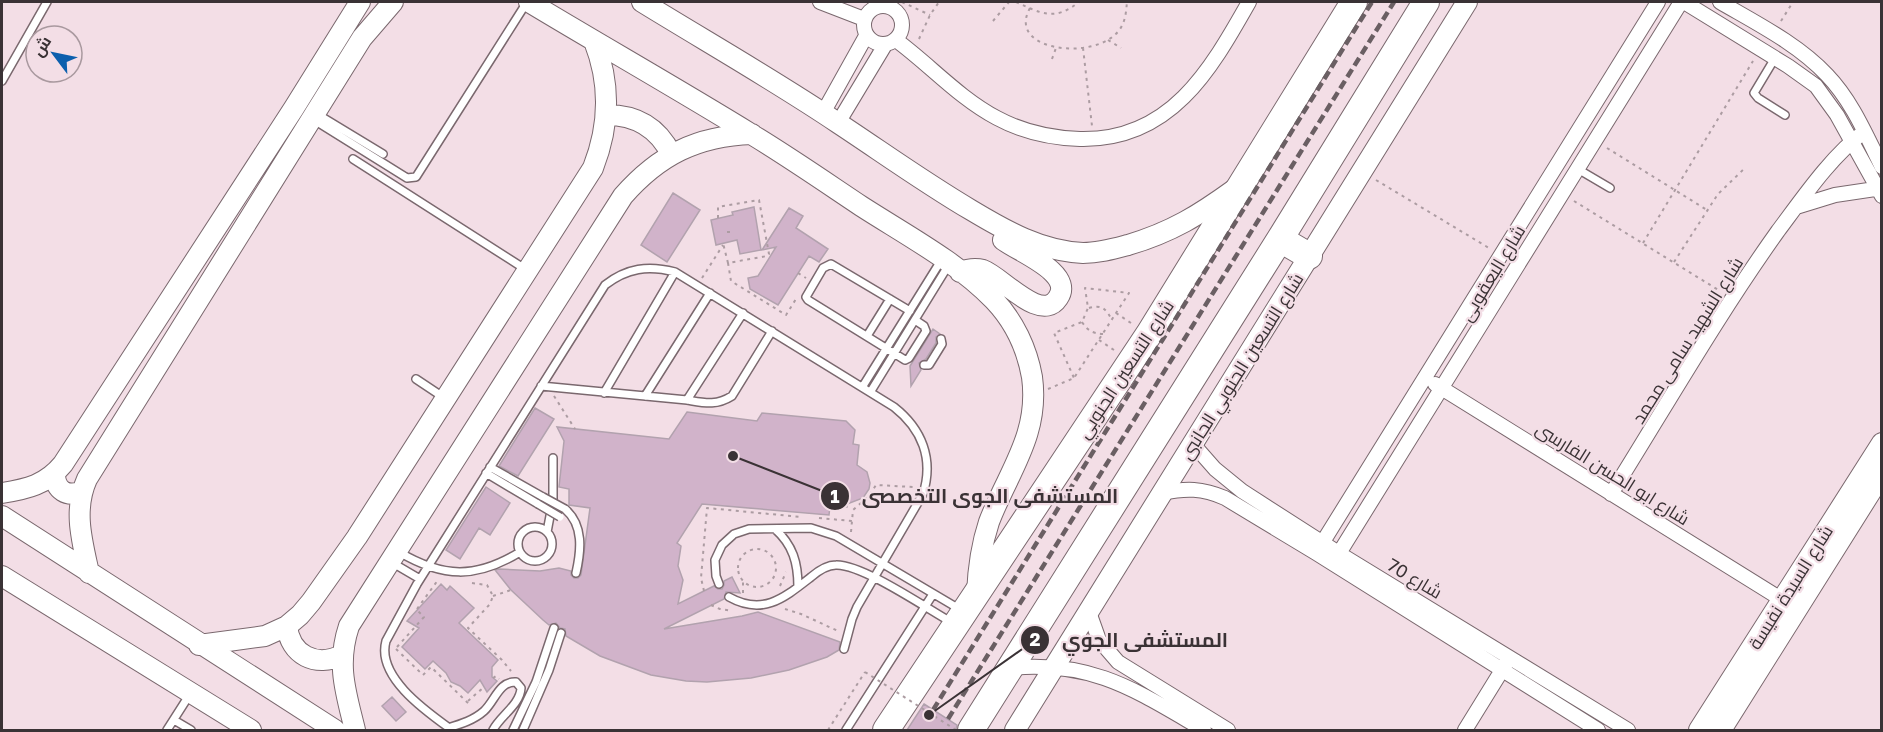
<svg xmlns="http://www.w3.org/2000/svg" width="1883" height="732" font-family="'Golos Text',Cairo,sans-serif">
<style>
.building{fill:#d1b3ca;stroke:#b2a2ae;stroke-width:1.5}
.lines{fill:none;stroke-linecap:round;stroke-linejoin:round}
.lane-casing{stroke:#7a686e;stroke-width:10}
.street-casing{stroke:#7a686e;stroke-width:16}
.secondary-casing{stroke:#7a686e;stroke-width:22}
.highway-casing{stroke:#7a686e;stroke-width:28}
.path{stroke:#ac9ca2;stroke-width:2;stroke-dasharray:3 4.5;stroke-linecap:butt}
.lane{stroke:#fff;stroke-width:7}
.street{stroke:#fff;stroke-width:14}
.secondary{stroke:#fff;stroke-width:20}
.highway{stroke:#fff;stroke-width:26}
.rail{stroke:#6a5f63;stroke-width:4.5;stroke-dasharray:9 4.5;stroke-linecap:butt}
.lane-bridge-casing{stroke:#7a686e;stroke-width:10;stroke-linecap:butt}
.path-bridge{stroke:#ac9ca2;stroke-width:2;stroke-dasharray:3 4.5;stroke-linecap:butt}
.lane-bridge{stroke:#fff;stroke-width:7}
.labels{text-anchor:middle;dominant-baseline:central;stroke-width:4.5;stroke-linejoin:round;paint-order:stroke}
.street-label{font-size:18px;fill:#3a3235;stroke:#f3dee6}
.leader{fill:none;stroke:#3a3235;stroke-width:2}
.callout-dot{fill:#3a3235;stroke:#f3dee6;stroke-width:2}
.mark-label{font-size:18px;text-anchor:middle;font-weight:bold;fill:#fff}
.callout-label{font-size:20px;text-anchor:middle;font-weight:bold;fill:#3a3235;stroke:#f3dee6;stroke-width:4.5;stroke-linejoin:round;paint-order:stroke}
</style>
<rect width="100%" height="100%" fill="#f3dee6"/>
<path class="building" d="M673 193 700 210 667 262 641 245Z
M754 207 761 250 740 254 737 240 716 245 711 220 733 215 732 212Z
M789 208 803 216 796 228 828 249 819 262 809 256 778 305 750 289 748 278 758 276 776 247 762 250Z
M933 329 940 334 936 337V343L926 359 919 363 921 370 911 386 910 366Z
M535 408 554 419 518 476 499 466Z
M687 412 757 421 762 413 846 421 855 430 853 444 859 445 857 465 867 472 870 483 869 489 863 498 847 504V507L830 506 829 515 702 504 677 543 681 546 678 566 683 580 678 604 714 586 718 589H722L724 585V581L732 577 740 593 726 592 724 599 664 629 742 616 758 612 840 642 839 650 827 657 789 670 751 678 707 682 686 681 651 675 600 656 566 636 565 629 560 628 556 623 549 625 543 620 511 590 495 570 499 569 540 571 559 568 571 571V575L574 578H578L581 575 590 508 569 505V489L559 487 564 441 557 427 669 439Z
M486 487 510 503 490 535 479 528 460 559 446 550Z
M441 584 447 590 450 586 474 608 459 623 498 660 492 667V677L497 681 487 692 480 680 468 693 460 686 451 682 446 673 433 661 425 669 402 647 419 628 407 621Z
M392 697 406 712 396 721 382 706Z
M924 704 957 725 956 730H907Z"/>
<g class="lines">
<defs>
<path id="lane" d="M1775 58 1754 93 1758 98 1785 115
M2 81 47 2
M317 114 383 154
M314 120 407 178 416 177 527 2
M353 159 525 269
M1576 168 1610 188
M910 311 831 264 823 268 806 297 808 300 905 360 909 358 926 331 924 326 915 320
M867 336 890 299
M924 365H929L942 344 941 339
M416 379 443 397
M541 386 687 400C705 403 716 406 732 396L772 331
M863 386 942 259
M871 391 948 266
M604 393 675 272
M645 396 710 293
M687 400 743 313
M490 467 543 497
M486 473 538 504
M565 509C584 525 581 551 576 573
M518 544a17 17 0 1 1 34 0a17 17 0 1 1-34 0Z
M775 529C793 545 798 563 798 587
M547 532 553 500V458
M399 552C443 578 476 579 520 552
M391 562 420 579
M719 584 716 576 715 560 722 545 734 534 749 529 811 528 836 536 961 610
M729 597C763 616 784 598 811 577 818 571 826 565 836 565 862 564 926 608 951 622
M174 720 191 730
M448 728C461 724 474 720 484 711 495 701 499 681 516 682L521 688C520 705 500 716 493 730
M167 730 190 694
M452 730C427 712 376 677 386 641L417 584 605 285C627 268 648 265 675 272L894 407C922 429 934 459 923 494L857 607 852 619 844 649
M513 730 536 682 554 628
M523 730 549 670 561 633
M846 730 933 594"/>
<path id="street" d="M820 2 864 19
M1684 2 1788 66 1816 86 1837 115 1882 196
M1720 2C1756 23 1798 44 1827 75 1852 101 1866 135 1882 167
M864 25a19 19 0 1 1 38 0a19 19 0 1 1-38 0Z
M896 40C930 65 959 98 997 118 1023 132 1049 138 1080 139 1170 141 1210 71 1249 2
M823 113 866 36
M838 123 885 45
M1796 207 1835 195 1882 188
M1435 384 1781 599
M1193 444 1215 469 1242 491 1340 554 1628 730
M1162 493C1186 488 1202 488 1225 498L1316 553 1598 730
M1611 494C1666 406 1718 315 1778 231 1802 199 1832 155 1864 132
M1316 553 1658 2
M1333 563 1681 2
M1089 612 1099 640 1118 662 1228 730
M1009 668C1093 660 1135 690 1204 730
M1465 730 1507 662"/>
<path id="secondary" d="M529 2C602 46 678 89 751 134 789 157 825 182 861 206 906 235 957 262 994 300 1014 321 1027 349 1032 377 1040 435 1008 472 989 522 981 546 978 569 977 594
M642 2C707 42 774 80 838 123 882 152 925 183 971 210 1006 231 1041 251 1083 253 1099 253 1113 249 1128 245 1172 232 1199 215 1235 189
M607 115C637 115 658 128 671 154
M960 272C968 269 975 268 983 270 1002 277 1041 324 1058 298 1075 273 1019 252 1003 240
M55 474C55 490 67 498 82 491
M2 493C27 489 46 485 63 464L294 108 360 2
M2 516 335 730
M89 573C82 541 73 510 87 479L362 38 393 2
M2 576 251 730
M287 626C290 655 316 668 342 655
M199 645 265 636 287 626 300 615 311 602 357 537 593 168C610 125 611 84 594 41
M355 730C346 693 336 665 349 626L623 196C659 155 697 136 752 134
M1015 730 1467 2
M1699 730 1882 443
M1721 730 1882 474"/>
<path id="highway" d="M1280 239 1309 256
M886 730 1149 334 1354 2
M971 730 1280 239 1426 2"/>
</defs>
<use href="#lane" class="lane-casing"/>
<use href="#street" class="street-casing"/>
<use href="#secondary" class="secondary-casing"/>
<use href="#highway" class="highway-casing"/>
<path class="path" d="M902 2 930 15
M1016 2C1042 14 1055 21 1079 2
M1030 8C1005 52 1098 62 1120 29 1126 20 1126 11 1127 2
M993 21 1009 2
M1781 21 1793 2
M919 39 930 15 939 2
M1108 40 1121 48
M1083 48 1092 126
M1052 59 1056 48
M1607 148 1707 210
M1376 180 1489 248
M1574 201 1720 291
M718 218V207L759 200 769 254 767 256 728 263 723 243
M727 232H730
M1643 243 1753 61
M1674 262 1718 194 1745 168
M728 263 731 281 786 315 796 299
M798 273 806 278
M702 278 723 245
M1089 308C1102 304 1106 309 1112 320
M1116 313 1131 323
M1082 322C1088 331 1092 333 1103 334
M1099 340 1114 350
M1048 389 1074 378 1129 293 1085 288 1088 308 1082 322 1054 333 1074 378
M554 396 575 429
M819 518 852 521
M851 532 853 510 869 496 876 485 913 487
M738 568a19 19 0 1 1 38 0a19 19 0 1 1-38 0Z
M472 583 487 585 493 596 490 604 468 628 502 660 511 671
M780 586 786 572
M704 591 701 578 707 508 801 517
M743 593V581
M493 596 511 590
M711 605 720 609 732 611
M417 609 438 580
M785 609 801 614 838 631
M397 647 424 617 416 609
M396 649 423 675 431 667 471 706
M493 678 496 676 499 679
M468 701 484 687
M828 730 865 672"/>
<use href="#lane" class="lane"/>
<use href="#street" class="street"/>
<use href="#secondary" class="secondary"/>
<use href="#highway" class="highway"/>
<path class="rail" d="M933 710 1372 2
M948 719 1394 2"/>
<defs>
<path id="lane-bridge" d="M543 497 565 509
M538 504 560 517"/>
</defs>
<use href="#lane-bridge" class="lane-bridge-casing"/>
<path class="path-bridge" d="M865 672 956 730"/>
<use href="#lane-bridge" class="lane-bridge"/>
</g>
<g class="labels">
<g class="street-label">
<text transform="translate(1492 273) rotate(-59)">شارع اليعقوبى</text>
<text transform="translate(1687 340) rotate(-58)">شارع الشهيد سامى محمد</text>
<text transform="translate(1241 366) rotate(-58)">شارع التسعين الجنوبي الجانبى</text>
<text transform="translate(1125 369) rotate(-57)">شارع التسعين الجنوبي</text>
<text transform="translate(1613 473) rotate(32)">شارع ابو الحسن الفارسى</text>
<text transform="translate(1415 578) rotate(31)">شارع 70</text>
<text transform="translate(1790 587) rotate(-58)">شارع السيدة نفيسة</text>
</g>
</g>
<path class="leader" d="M733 456L835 496M929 715L1035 640"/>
<g class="callout-dot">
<circle cx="733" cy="456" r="6"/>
<circle cx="929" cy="715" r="6"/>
<circle cx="835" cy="496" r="15"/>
<circle cx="1035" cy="640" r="15"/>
</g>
<g class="mark-label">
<text x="835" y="503">1</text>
<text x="1035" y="646">2</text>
</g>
<g class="callout-label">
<text x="990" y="503">المستشفى الجوى التخصصى</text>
<text x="1145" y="647">المستشفى الجوي</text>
</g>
<rect width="1883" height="732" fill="none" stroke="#3a3235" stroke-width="6"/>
<g transform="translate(54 54) rotate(302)"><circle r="28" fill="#f3dee6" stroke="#a9999f" stroke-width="1.5"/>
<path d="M0-4.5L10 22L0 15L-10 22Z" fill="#0c5fad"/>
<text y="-9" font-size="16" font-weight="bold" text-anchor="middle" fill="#3a3235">ش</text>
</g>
</svg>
